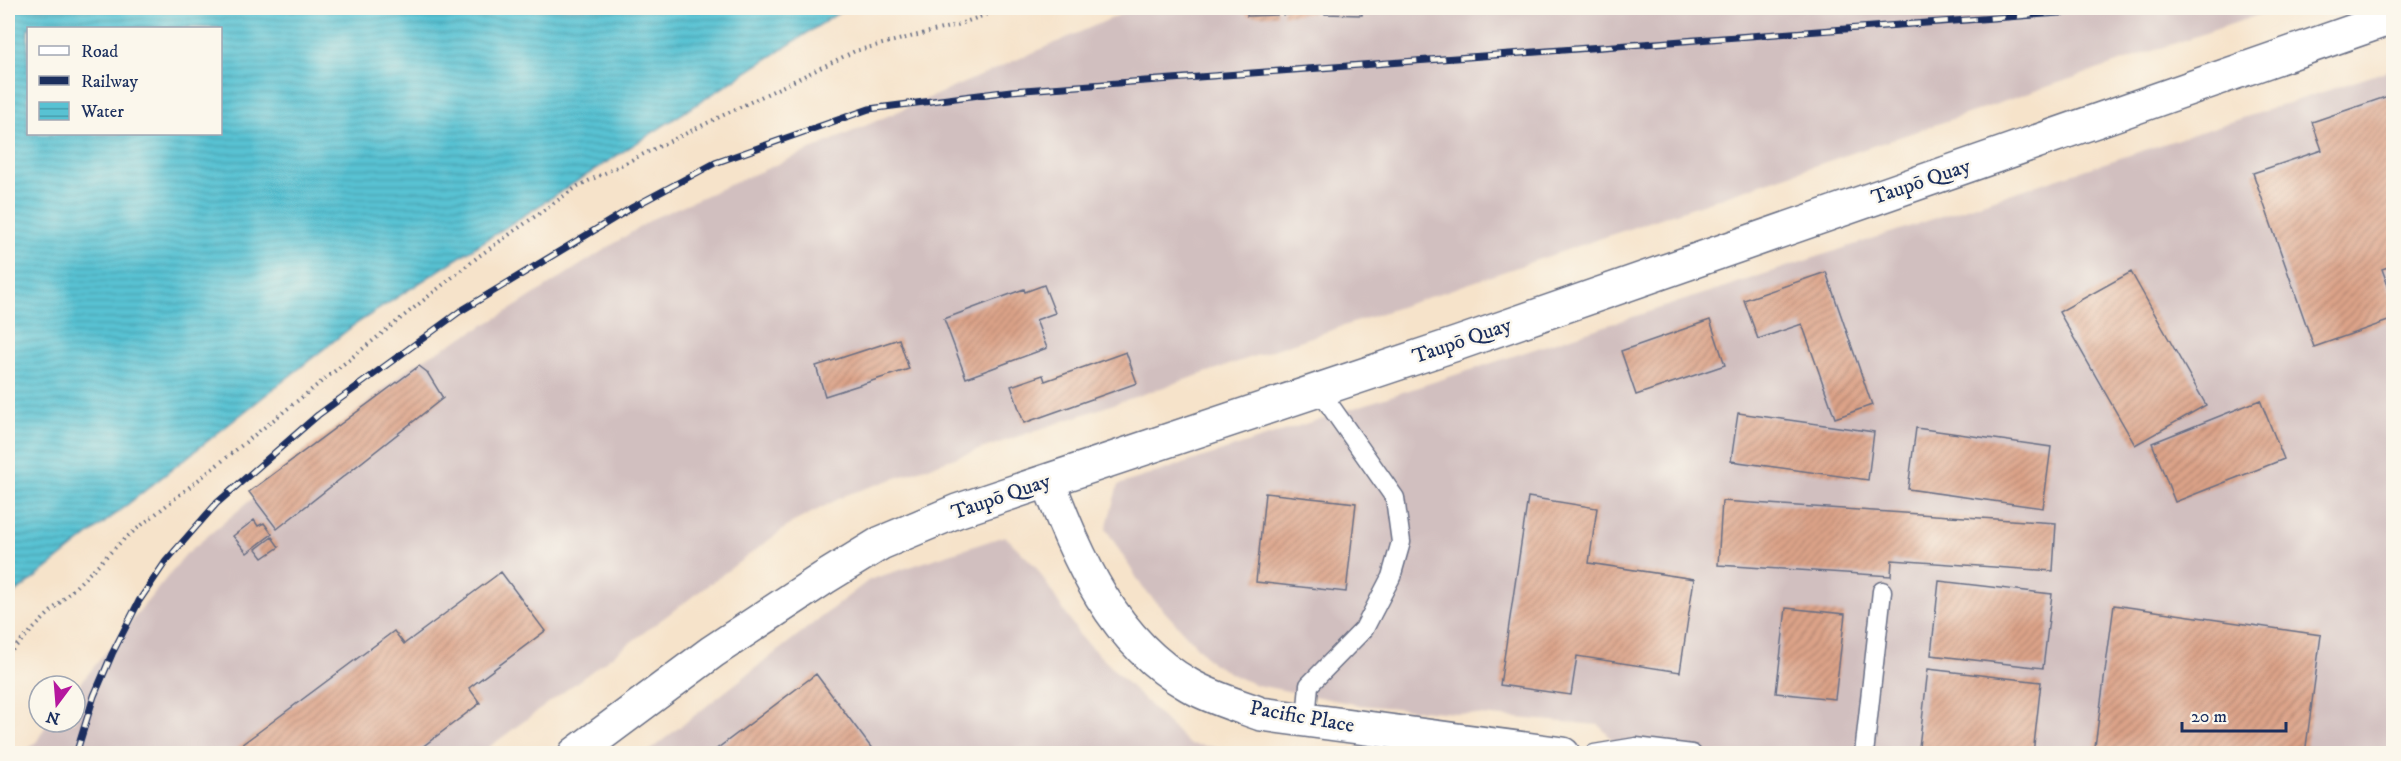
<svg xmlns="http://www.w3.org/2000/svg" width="2401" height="761" font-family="'IM FELL DW Pica',serif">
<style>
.industrial{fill:#d1bfbf}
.water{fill:url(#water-rules);stroke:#3a7898;stroke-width:1.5;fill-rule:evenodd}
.building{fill:url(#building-hatch)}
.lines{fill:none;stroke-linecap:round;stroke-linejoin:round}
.service-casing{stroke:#686e84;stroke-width:21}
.minor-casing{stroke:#686e84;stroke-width:36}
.tertiary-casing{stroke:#686e84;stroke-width:36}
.path{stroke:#686e84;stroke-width:4;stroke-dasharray:1.5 4.5;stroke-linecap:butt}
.service{stroke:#fff;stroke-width:18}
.minor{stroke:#fff;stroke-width:33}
.tertiary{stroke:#fff;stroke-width:33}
.rail-casing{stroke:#1b2f5e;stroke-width:7}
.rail{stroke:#fbf7ec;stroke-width:4.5;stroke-dasharray:14;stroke-linecap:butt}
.labels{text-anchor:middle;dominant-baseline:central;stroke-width:5;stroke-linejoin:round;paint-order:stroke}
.street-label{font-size:21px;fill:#1b2f5e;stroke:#fbf7ec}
</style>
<defs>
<pattern id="water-rules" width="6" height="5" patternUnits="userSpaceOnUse" patternTransform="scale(1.5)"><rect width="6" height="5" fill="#58c2d3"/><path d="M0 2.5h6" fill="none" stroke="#489eae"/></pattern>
<pattern id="building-hatch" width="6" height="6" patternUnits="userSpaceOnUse" patternTransform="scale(1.5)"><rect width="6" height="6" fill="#dca388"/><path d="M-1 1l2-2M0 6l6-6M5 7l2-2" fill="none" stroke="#b28572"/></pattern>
</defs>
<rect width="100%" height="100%" fill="#fbf7ec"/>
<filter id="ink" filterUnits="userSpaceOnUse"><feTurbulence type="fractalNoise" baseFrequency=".0167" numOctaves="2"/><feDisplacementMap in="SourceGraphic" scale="12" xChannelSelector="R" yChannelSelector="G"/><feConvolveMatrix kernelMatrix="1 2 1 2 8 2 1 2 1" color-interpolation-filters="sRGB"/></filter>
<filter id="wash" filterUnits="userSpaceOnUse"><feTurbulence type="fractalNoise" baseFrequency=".008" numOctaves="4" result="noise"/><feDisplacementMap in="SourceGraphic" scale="24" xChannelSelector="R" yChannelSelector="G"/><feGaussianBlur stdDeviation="1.35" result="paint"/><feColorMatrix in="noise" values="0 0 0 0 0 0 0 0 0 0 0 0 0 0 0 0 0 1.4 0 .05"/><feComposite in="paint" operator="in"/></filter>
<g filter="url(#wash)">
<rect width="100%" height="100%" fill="#f6e3ca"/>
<path class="industrial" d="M1135 8H2279L846 495 792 523 481 753 22 754 37 741 48 722H75V690L186 554 410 367 502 315 654 218Z
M2393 69V753H1624L1599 725 1359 705 1257 685 1237 677 1212 663 1143 588 1106 529 1118 485Z
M1005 536 1036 567 1080 636 1189 744 1262 753 645 754 869 580Z"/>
<path class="water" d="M8 8H846L354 325 8 599ZM28 28H220V134H28Z"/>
<g id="blocks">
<path class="building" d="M1247 8H1277V15L1247 16Z
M1283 8H1313V13L1283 15Z
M1325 8H1362V15L1325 14Z
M2394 94V265L2382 269 2394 302V319L2314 347 2253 173 2322 150 2312 122Z
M1826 272 1872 405 1835 418 1802 324 1758 339 1744 300Z
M2131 272 2206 405 2135 445 2059 312Z
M1044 285 1055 313 1036 320 1047 348 966 378 944 319 1024 289 1025 292Z
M1710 320 1725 365 1636 395 1621 351Z
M899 339 909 369 825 396 816 366Z
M1126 352 1137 383 1024 423 1011 386 1043 375 1045 381Z
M419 366 427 372 443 398 277 529 249 492Z
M2260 400 2284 459 2175 502 2152 443Z
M1738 413 1874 432 1868 480 1731 461Z
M1916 428 2051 447 2043 508 1908 489Z
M1265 493 1356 503 1346 592 1256 582Z
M1528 497 1597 508 1589 563 1694 579 1680 672 1577 656 1571 695 1500 685Z
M1722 501 2056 523 2053 571 1892 560 1891 576 1718 565Z
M254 520 258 526 264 523 272 534 247 553 233 536Z
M272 537 279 547 263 558 256 549Z
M501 572 545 631 469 688 480 703 413 754H229L394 631 404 644Z
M1939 581 2052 594 2043 668 1931 655Z
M2114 605 2321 635 2305 754H2094Z
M1786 608 1845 614 1835 699 1776 693Z
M1928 669 2041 682 2033 754H1972L1919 747Z
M816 674 876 754H710Z"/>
</g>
</g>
<g filter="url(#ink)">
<use href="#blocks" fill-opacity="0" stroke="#686e84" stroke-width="1.5"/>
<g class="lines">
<defs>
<path id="service" d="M1306 720 1309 685 1364 629 1391 577 1401 542 1395 498 1319 390
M1594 754 1636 747 1692 754
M1864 754 1882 591"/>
<path id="minor" d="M1048 481C1078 559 1113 642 1189 685 1211 698 1237 705 1261 714L1563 754"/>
<path id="tertiary" d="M575 754 712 652 824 578 881 543 957 511 1459 343 2394 17"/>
</defs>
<use href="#service" class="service-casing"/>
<use href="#minor" class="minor-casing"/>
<use href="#tertiary" class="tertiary-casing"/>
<path class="path" d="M8 654 123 540 479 256 578 186 855 51 957 25 1005 8"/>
<use href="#service" class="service"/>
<use href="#minor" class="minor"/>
<use href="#tertiary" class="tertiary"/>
<defs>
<path id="rail" d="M76 754 94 696 112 654 139 601 166 561 217 503 318 415 459 312 633 207 715 163 869 109 1011 91 2127 8"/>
</defs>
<use href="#rail" class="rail-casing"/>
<use href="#rail" class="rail"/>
</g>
</g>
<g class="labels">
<g class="street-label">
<text transform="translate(1921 182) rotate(-19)">Taupō Quay</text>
<text transform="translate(1462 341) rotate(-19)">Taupō Quay</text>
<text transform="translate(1001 497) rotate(-19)">Taupō Quay</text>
<text transform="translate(1302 717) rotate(10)">Pacific Place</text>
</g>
</g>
<rect width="2401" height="761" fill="none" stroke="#fbf7ec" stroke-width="30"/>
<rect x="27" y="27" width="195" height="108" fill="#fbf7ec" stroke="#a1a7b3" stroke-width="1.5"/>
<rect x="39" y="46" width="30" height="9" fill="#ffffff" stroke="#a1a7b3" stroke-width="1.5"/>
<text x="81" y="57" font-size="18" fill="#1b2f5e">Road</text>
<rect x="39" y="76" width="30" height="9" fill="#1b2f5e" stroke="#a1a7b3" stroke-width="1.5"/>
<text x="81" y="87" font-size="18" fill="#1b2f5e">Railway</text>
<rect x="39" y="102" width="30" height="18" fill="url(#water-rules)" stroke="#a1a7b3" stroke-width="1.5"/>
<text x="81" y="117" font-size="18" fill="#1b2f5e">Water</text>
<g transform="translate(57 704) rotate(196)"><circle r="28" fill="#fbf7ec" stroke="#a1a7b3" stroke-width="1.5"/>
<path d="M0-4.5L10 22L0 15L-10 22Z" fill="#b5179e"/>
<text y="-9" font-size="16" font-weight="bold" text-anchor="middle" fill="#1b2f5e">N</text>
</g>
<path d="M2182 722v9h104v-9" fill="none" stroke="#1b2f5e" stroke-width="3"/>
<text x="2191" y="722" font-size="18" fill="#1b2f5e" stroke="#fbf7ec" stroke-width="4.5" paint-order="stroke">20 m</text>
</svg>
